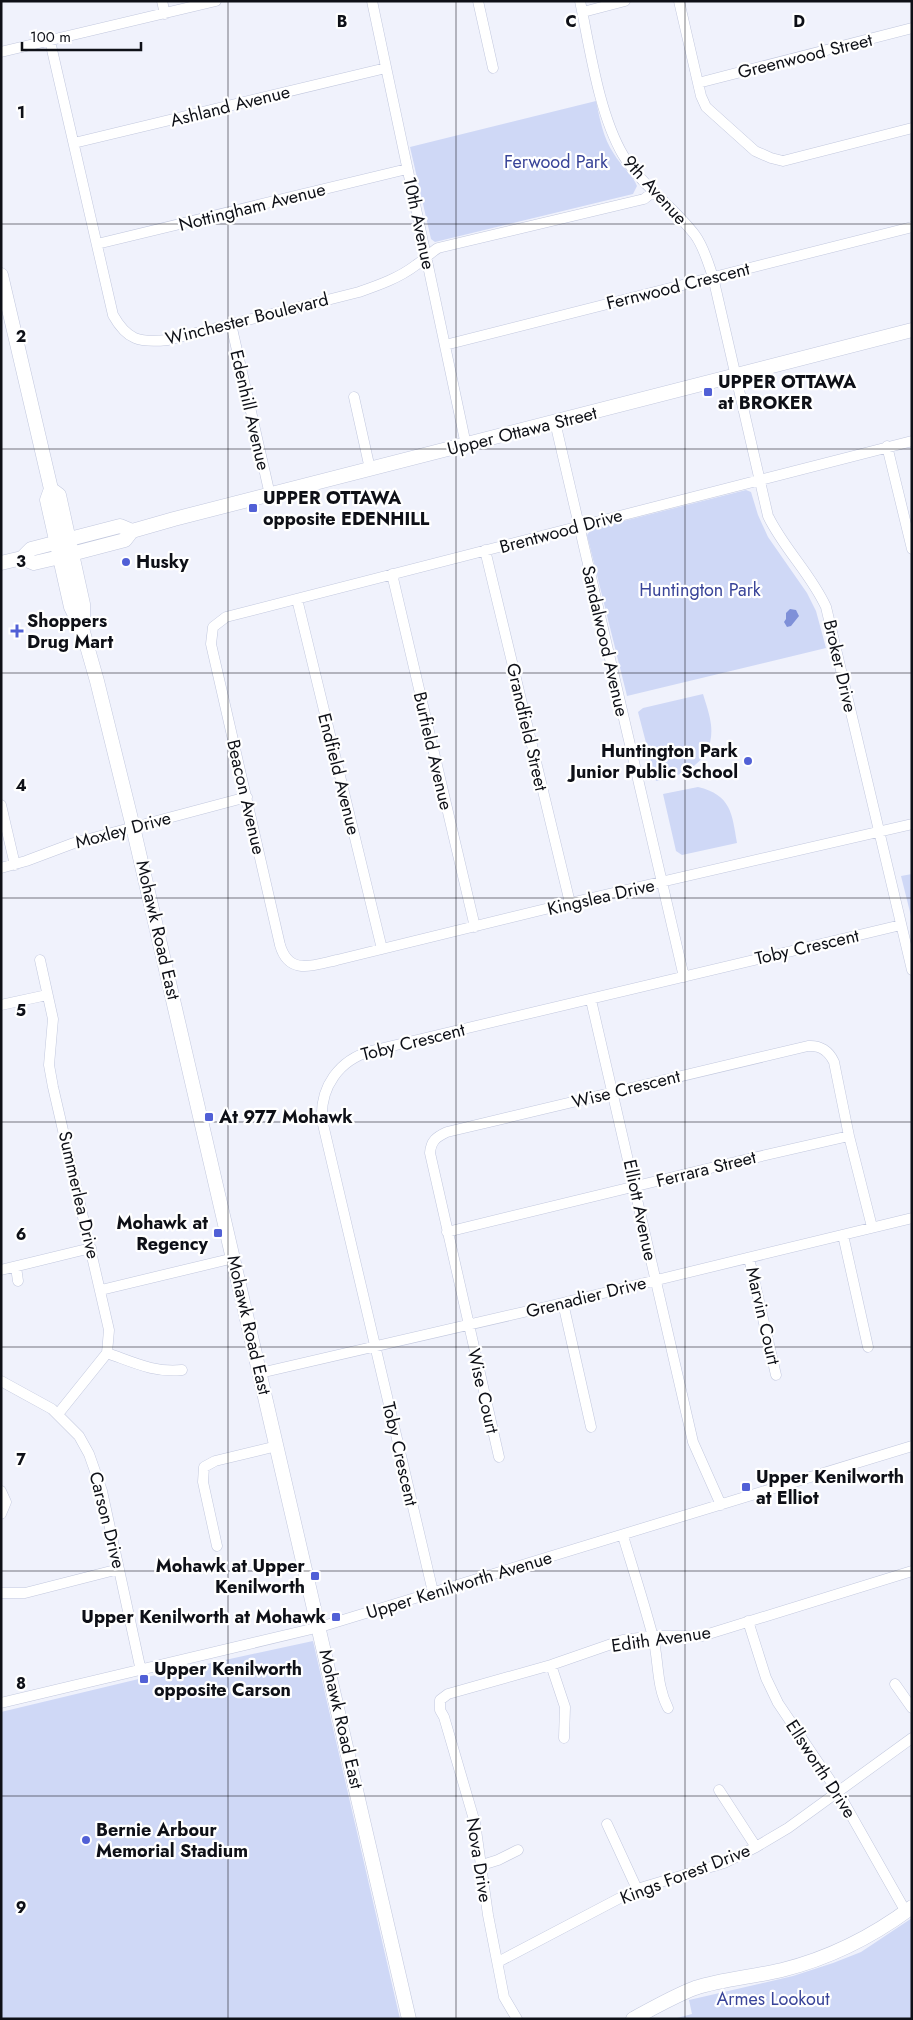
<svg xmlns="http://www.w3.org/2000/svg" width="913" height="2020" font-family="Jost,sans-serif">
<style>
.green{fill:#cfd8f6}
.water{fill:#7f90d8}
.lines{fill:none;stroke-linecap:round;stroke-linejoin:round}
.minor-casing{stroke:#c2c8de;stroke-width:11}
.major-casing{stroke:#c2c8de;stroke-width:15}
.minor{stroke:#fff;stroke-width:10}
.major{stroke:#fff;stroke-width:14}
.grid{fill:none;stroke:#0e1017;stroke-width:1;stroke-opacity:0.55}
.poi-dot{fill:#5160d6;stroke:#fff;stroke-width:2}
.labels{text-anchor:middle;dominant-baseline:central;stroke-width:4.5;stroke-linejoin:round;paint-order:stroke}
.street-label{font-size:18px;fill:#0e1017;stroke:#fff}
.park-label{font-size:18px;fill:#394499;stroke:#fff}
.poi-label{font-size:18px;font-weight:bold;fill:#0e1017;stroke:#fff;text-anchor:start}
.grid-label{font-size:16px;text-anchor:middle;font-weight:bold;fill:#0e1017;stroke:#fff;stroke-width:4.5;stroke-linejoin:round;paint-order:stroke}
</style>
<rect width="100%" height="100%" fill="#f0f2fc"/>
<path class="green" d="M596 101C600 119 603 138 614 154 620 164 634 177 637 186L633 194 435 242 431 239 410 147Z
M746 490 751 492 758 515 768 537 807 593 816 611 826 648 627 696 587 535 592 529Z
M703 694C706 704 710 715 711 725 715 760 685 776 656 781L638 712 643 708Z
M698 787C731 795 732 813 737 843L682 855 676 851 663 794Z
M912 874V920L901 876Z
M313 1641 400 2019H1V1712L147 1677Z
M912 1918V2019H673L692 2014 689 2000 793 1976 833 1963 861 1952Z"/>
<path class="water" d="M790 609 796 610 799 616 791 626 787 627 784 622 786 619V613Z"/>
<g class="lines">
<defs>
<path id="minor" d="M162 1 165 14
M372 1 466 445
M478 1 493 68
M580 1C590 49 599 114 623 155 642 186 673 206 695 235 704 247 708 263 713 277L768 516C784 549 811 574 826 607L912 970
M679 1 701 96 706 107 755 151 771 158 783 161 912 128
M583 12 625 1
M50 41 113 315C127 340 139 343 168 340L359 292C379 285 399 278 416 265 424 260 430 253 438 248L644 199 653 192
M1 52 216 1
M698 83 912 28
M74 143 386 68
M97 244 407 169
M231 324 270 495
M445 345 912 227
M354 397 370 469
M555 422 684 977
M912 441 226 617 213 627 211 644 280 945C289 976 313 965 337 960L570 903 912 824
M887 446 912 549
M485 550 570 903
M392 574 475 927
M297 599 382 949
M1 805 15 865
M1 868 26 861 74 843 247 797
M40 960 53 1019 49 1065 53 1087 109 1330 107 1353 58 1414
M591 1000 693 1442 721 1505
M1 1005 47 995
M447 1232 727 1164 849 1136
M843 1235 868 1347
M749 1258 776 1375
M16 1267 18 1281
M1 1270 91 1248
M101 1290 234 1258
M563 1303 591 1427
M107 1353C133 1362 154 1373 182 1370
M260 1373 550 1306 912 1218
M1 1381 52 1409 79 1436 89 1454 102 1491 141 1671
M499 1457 430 1153C431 1141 436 1137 447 1132L808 1046C820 1045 829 1051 834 1062L849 1136 872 1227
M1 1491 6 1502 1 1514
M623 1536C633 1569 644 1603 653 1637 659 1661 656 1685 668 1708
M217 1546 203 1482 204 1467 215 1461 277 1446
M433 1592 322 1120C320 1087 339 1060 371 1051L901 925
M1 1593H25L119 1569
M748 1621 766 1678 778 1703 838 1792 906 1912
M551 1665 565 1707 564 1738
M895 1684 912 1708
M1 1703 320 1627 912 1446
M719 1790 756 1847
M607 1824 637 1889
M482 1865 498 1860 518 1850
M498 1962 637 1889 724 1863 756 1847 788 1828 912 1738
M517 2019 504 1997 488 1915 475 1823 444 1717 440 1710V1700L448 1694 551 1665 623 1640 654 1636H702L912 1571"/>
<path id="major" d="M1 275 51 489 47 500 71 607 83 632 97 681 133 827 409 2019
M51 489 59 495 83 604V626
M22 558 34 563 60 557 125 540 132 531 174 519 912 330
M1 563 22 558 31 549 120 526 132 531
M633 2019C653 2008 674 1996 695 1988 723 1979 753 1977 782 1970 830 1958 872 1937 912 1907"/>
</defs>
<use href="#minor" class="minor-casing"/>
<use href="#major" class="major-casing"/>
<use href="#minor" class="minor"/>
<use href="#major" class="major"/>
</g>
<path class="grid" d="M228 1V2019M456 1V2019M685 1V2019M1 224H912M1 449H912M1 673H912M1 898H912M1 1122H912M1 1347H912M1 1571H912M1 1796H912"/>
<g class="poi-dot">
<rect x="703" y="387" width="10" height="10" rx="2.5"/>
<rect x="248" y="503" width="10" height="10" rx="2.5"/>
<circle cx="126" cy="562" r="5"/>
<path d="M14.5 623.5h5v5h5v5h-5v5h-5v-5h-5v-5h5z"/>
<circle cx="748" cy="761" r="5"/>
<rect x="204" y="1112" width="10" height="10" rx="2.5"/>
<rect x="213" y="1228" width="10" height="10" rx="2.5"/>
<rect x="741" y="1482" width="10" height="10" rx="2.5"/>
<rect x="310" y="1571" width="10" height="10" rx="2.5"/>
<rect x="331" y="1612" width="10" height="10" rx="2.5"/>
<rect x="139" y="1674" width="10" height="10" rx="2.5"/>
<circle cx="86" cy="1840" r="5"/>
</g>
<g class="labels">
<g class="street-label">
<text transform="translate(805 56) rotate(-14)">Greenwood Street</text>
<text transform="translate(230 106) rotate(-14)">Ashland Avenue</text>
<text transform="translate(655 190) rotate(48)">9th Avenue</text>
<text transform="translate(252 207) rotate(-14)">Nottingham Avenue</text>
<text transform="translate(419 223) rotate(78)">10th Avenue</text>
<text transform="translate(678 286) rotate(-14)">Fernwood Crescent</text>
<text transform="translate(247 319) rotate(-14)">Winchester Boulevard</text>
<text transform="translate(250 410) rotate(77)">Edenhill Avenue</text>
<text transform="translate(522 431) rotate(-14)">Upper Ottawa Street</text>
<text transform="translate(561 531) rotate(-15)">Brentwood Drive</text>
<text transform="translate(605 641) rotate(77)">Sandalwood Avenue</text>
<text transform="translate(840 666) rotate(77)">Broker Drive</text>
<text transform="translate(527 727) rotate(77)">Grandfield Street</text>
<text transform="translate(433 751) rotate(77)">Burfield Avenue</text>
<text transform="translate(339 774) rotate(76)">Endfield Avenue</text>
<text transform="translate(246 797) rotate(77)">Beacon Avenue</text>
<text transform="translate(123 830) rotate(-15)">Moxley Drive</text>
<text transform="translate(601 897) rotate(-13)">Kingslea Drive</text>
<text transform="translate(158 930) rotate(77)">Mohawk Road East</text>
<text transform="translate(807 947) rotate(-13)">Toby Crescent</text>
<text transform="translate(413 1042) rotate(-14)">Toby Crescent</text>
<text transform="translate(626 1089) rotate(-14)">Wise Crescent</text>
<text transform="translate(706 1169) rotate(-14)">Ferrara Street</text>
<text transform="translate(79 1195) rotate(77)">Summerlea Drive</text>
<text transform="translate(640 1210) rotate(78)">Elliott Avenue</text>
<text transform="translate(586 1297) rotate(-14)">Grenadier Drive</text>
<text transform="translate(763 1316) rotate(77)">Marvin Court</text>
<text transform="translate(249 1325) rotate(77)">Mohawk Road East</text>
<text transform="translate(483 1391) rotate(77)">Wise Court</text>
<text transform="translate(400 1454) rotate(77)">Toby Crescent</text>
<text transform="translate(107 1520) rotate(76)">Carson Drive</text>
<text transform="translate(459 1585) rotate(-17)">Upper Kenilworth Avenue</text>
<text transform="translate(661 1639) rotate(-8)">Edith Avenue</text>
<text transform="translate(341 1719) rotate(77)">Mohawk Road East</text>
<text transform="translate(821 1769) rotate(57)">Ellsworth Drive</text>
<text transform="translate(479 1860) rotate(81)">Nova Drive</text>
<text transform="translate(685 1874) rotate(-21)">Kings Forest Drive</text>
</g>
<g class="park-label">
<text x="556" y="162">Ferwood Park</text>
<text x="700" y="590">Huntington Park</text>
<text x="773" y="1999">Armes Lookout</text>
</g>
<g class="poi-label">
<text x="718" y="382">UPPER OTTAWA<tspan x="718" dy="21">at BROKER</tspan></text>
<text x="263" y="498">UPPER OTTAWA<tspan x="263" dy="21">opposite EDENHILL</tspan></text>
<text x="136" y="562">Husky</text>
<text x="27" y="621">Shoppers<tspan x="27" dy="21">Drug Mart</tspan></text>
<text x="738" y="751" text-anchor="end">Huntington Park<tspan x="738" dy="21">Junior Public School</tspan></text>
<text x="219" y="1117">At 977 Mohawk</text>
<text x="208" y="1223" text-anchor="end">Mohawk at<tspan x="208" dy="21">Regency</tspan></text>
<text x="756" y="1477">Upper Kenilworth<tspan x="756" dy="21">at Elliot</tspan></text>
<text x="305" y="1566" text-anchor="end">Mohawk at Upper<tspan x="305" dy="21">Kenilworth</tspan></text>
<text x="326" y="1617" text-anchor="end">Upper Kenilworth at Mohawk</text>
<text x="154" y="1669">Upper Kenilworth<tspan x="154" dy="21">opposite Carson</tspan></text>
<text x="96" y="1830">Bernie Arbour<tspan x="96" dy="21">Memorial Stadium</tspan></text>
</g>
</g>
<g class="grid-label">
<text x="342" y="27">B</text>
<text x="571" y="27">C</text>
<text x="799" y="27">D</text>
<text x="21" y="118">1</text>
<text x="21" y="342">2</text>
<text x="21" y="567">3</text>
<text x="21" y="791">4</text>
<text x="21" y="1016">5</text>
<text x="21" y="1240">6</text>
<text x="21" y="1465">7</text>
<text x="21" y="1689">8</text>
<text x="21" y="1913">9</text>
</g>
<rect width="913" height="2020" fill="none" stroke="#0e1017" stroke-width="5"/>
<path d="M22 42v8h119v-8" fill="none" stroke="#0e1017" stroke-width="2.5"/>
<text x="30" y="42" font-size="15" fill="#0e1017" stroke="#ffffff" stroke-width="4" paint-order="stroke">100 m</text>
</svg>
